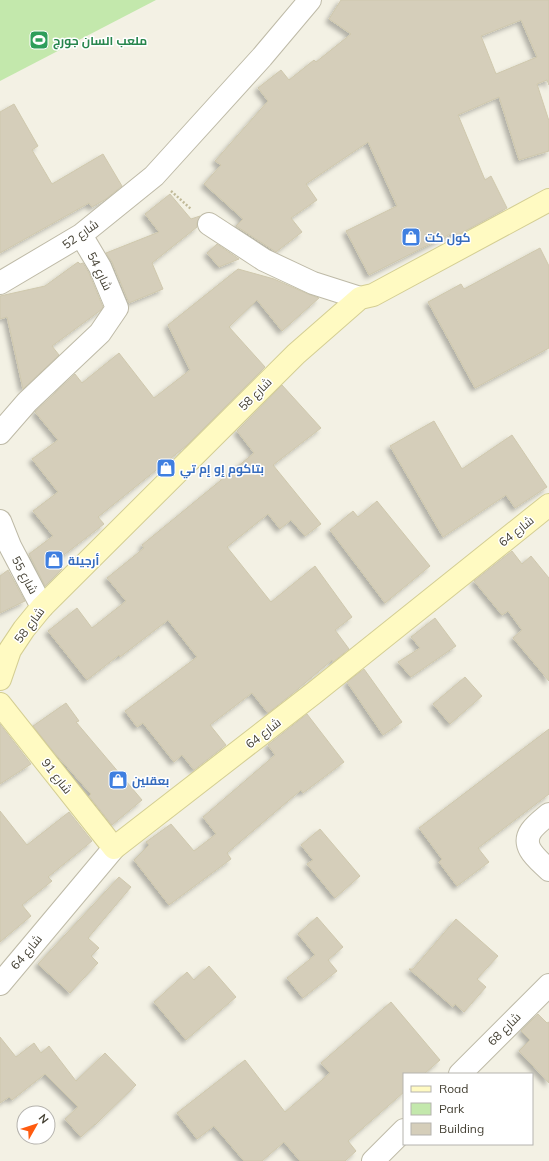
<svg xmlns="http://www.w3.org/2000/svg" width="549" height="1161" font-family="Mulish,Cairo,sans-serif">
<style>
.green{fill:#c3e8ac}
.building{fill:#d5ceba;stroke:#cfc8ad;fill-rule:evenodd;filter:url(#shadow)}
.lines{fill:none;stroke-linecap:round;stroke-linejoin:round}
.street-casing{stroke:#bebaa7;stroke-width:24}
.secondary-casing{stroke:#d4ce93;stroke-width:24}
.path{stroke:#c0b998;stroke-width:2.5;stroke-dasharray:2 2;stroke-linecap:butt}
.street{stroke:#fff;stroke-width:22}
.secondary{stroke:#fffac2;stroke-width:22}
.labels{text-anchor:middle;dominant-baseline:central;stroke-width:3;stroke-linejoin:round;paint-order:stroke}
.leisure-label{font-size:12px;font-weight:bold;fill:#27864d;stroke:#fff;text-anchor:start}
.street-label{font-size:12px;fill:#454134;stroke:#fff}
.shop-label{font-size:12px;font-weight:bold;fill:#366cbe;stroke:#fff;text-anchor:start}
</style>
<defs>
<filter id="shadow"><feDropShadow dx="-3.5" dy="3.5" stdDeviation="2" flood-color="#0004"/></filter>
</defs>
<rect width="100%" height="100%" fill="#f3f1e4"/>
<path class="green" d="M0 0H156L0 81Z"/>
<path class="building" d="M341 0H549V85L547 80 537 84 549 121V151L519 160 499 97 458 115 485 180 491 176 507 208 456 236 454 232 369 275 346 231 397 206 368 142 306 184 317 200 291 218 302 232 276 252 236 226 243 219 204 184 221 165 215 161 268 101 258 88 281 70 289 80 314 60 316 62 351 34 329 19ZM521 20 537 57 496 74 481 36Z
M14 104 38 146 32 150 52 184 103 154 122 186 106 199 92 207 89 203 0 253V112Z
M170 194 191 219 200 216 197 223V227L152 263 163 289 129 303 112 262 106 253 159 232 145 214Z
M217 244 239 259 219 267 207 253Z
M540 248 549 266V348L475 388 428 302 461 284 464 289Z
M78 262 80 264 83 263 89 273 103 307 101 310 52 346 59 355 23 389 7 317 0 319V296L45 286Z
M238 269 274 279 308 294 319 298 282 331 257 300 229 327 265 367 186 446 98 517 104 524 56 561 62 569 45 586 29 554 53 536 33 511 58 492 32 459 58 440 35 412 75 374 82 383 119 353 154 398 190 370 168 325Z
M282 385 321 428 273 465 321 524 305 536 291 520 280 529 268 514 227 547 271 602 315 566 352 617 335 630 349 649 333 662 332 660 292 694 268 713 252 693 210 725 226 745 194 770 182 755 174 762 143 723 137 727 125 711 197 657 168 620 120 657 119 655 87 680 48 631 77 608 92 628 126 601 107 578 144 548 142 545 254 453 237 431Z
M434 421 462 469 512 435 547 487 515 508 506 495 443 537 390 446Z
M377 501 430 566 385 603 330 530 353 511 358 517Z
M512 551 522 564 531 556 549 578V681L513 638 522 630 508 611 502 615 474 581Z
M8 570 25 601 0 613V576Z
M435 618 456 646 411 677 398 662 420 648 411 637Z
M364 669 402 722 383 735 347 682Z
M465 677 482 696 450 724 433 704Z
M66 703 79 721 76 722 142 800 112 825 89 796 91 794 52 750 33 726Z
M307 714 344 762 303 793 301 790 227 853 231 859 169 905 134 860 149 845 146 842 171 824 194 851 216 834 203 817 275 755 268 745Z
M0 724 31 764 0 784Z
M549 729V794L478 848 489 862 457 886 439 862 442 859 419 828Z
M0 811 27 845 69 812 92 841 48 877 52 881 22 905 31 916 0 942Z
M320 829 360 876 335 898 307 864 313 860 301 845Z
M119 877 131 887 88 938 99 948 91 956 98 963 70 993 38 964Z
M317 917 343 947 328 960 337 971 303 998 287 978 315 955 298 934Z
M456 919 498 956 477 979 486 987 464 1012 455 1004 453 1007 409 969H413Z
M209 966 236 997 186 1040 154 1002 187 972 194 980Z
M391 1002 440 1060 424 1074H404V1092L348 1141 356 1151 345 1161H300L284 1142 262 1161H244L214 1126 197 1139 177 1113 245 1060 285 1112 330 1073 321 1063Z
M538 1014 547 1023 549 1022V1083L519 1051 530 1040 521 1031Z
M0 1037 16 1057 34 1043 41 1053 49 1046 76 1081 105 1053 136 1085 95 1125V1124L81 1137 65 1119 78 1107 45 1074 12 1100 9 1097 0 1103Z"/>
<g class="lines">
<defs>
<path id="street" d="M209 224 264 260 313 283 360 298
M0 283 81 235 154 176 262 57 310 0
M0 433 27 402 100 333 117 308 100 267 81 235
M0 521 10 546 42 607
M549 814C543 819 535 825 531 831 520 847 539 860 549 870
M0 984 114 848
M460 1074 549 985
M373 1161 404 1130"/>
<path id="secondary" d="M0 679 10 650 24 629 42 607 296 354 360 298 373 295 549 200
M0 704 114 848 314 693 549 505"/>
</defs>
<use href="#street" class="street-casing"/>
<use href="#secondary" class="secondary-casing"/>
<path class="path" d="M171 191 191 209"/>
<use href="#street" class="street"/>
<use href="#secondary" class="secondary"/>
</g>
<defs>
<symbol id="stadium-square" viewBox="-11 -11 22 22"><rect x="-9" y="-9" width="18" height="18" rx="4" fill="#2e9e5b" stroke="#fff"/><path d="M0-5a6.5 5 0 1 0 0 10a6.5 5 0 1 0 0-10ZM-3.5-1.8h7v3.6h-7Z" fill="#fff"/></symbol>
<symbol id="shop-square" viewBox="-11 -11 22 22"><rect x="-9" y="-9" width="18" height="18" rx="4" fill="#3f7fe0" stroke="#fff"/><path d="M-5-2.5h2.3a2.7 3.5 0 0 1 5.4 0H5L5.5 6h-11ZM-1.5-2.5h3a1.5 2.3 0 0 0-3 0Z" fill="#fff"/></symbol>
</defs>
<g fill-rule="evenodd">
<use href="#stadium-square" x="28" y="29" width="22" height="22"/>
<use href="#shop-square" x="400" y="226" width="22" height="22"/>
<use href="#shop-square" x="155" y="457" width="22" height="22"/>
<use href="#shop-square" x="43" y="549" width="22" height="22"/>
<use href="#shop-square" x="107" y="769" width="22" height="22"/>
</g>
<g class="labels">
<g class="leisure-label">
<text x="53" y="40">ملعب السان جورج</text>
</g>
<g class="street-label">
<text transform="translate(80 234) rotate(-35)">شارع 52</text>
<text transform="translate(100 271) rotate(64)">شارع 54</text>
<text transform="translate(255 394) rotate(-45)">شارع 58</text>
<text transform="translate(516 531) rotate(-39)">شارع 64</text>
<text transform="translate(25 575) rotate(62)">شارع 55</text>
<text transform="translate(29 625) rotate(-53)">شارع 58</text>
<text transform="translate(263 733) rotate(-38)">شارع 64</text>
<text transform="translate(57 776) rotate(52)">شارع 91</text>
<text transform="translate(26 952) rotate(-50)">شارع 64</text>
<text transform="translate(504 1029) rotate(-45)">شارع 68</text>
</g>
<g class="shop-label">
<text x="425" y="237">كول كت</text>
<text x="180" y="468">بتاكوم إو إم تي</text>
<text x="68" y="560">أرجيلة</text>
<text x="132" y="780">بعقلين</text>
</g>
</g>
<rect x="403" y="1073" width="130" height="72" fill="#ffffff" stroke="#b5b3ae"/>
<rect x="411" y="1086" width="20" height="6" fill="#fffac2" stroke="#b5b3ae"/>
<text x="439" y="1093" font-size="12" fill="#454134">Road</text>
<rect x="411" y="1103" width="20" height="12" fill="#c3e8ac" stroke="#b5b3ae"/>
<text x="439" y="1113" font-size="12" fill="#454134">Park</text>
<rect x="411" y="1123" width="20" height="12" fill="#d5ceba" stroke="#b5b3ae"/>
<text x="439" y="1133" font-size="12" fill="#454134">Building</text>
<g transform="translate(36 1125) rotate(51)"><circle r="19" fill="#ffffff" stroke="#b5b3ae"/>
<path d="M0-3L7 15L0 10L-7 15Z" fill="#ff5b0f"/>
<text y="-6" font-size="11" font-weight="bold" text-anchor="middle" fill="#454134">N</text>
</g>
</svg>
